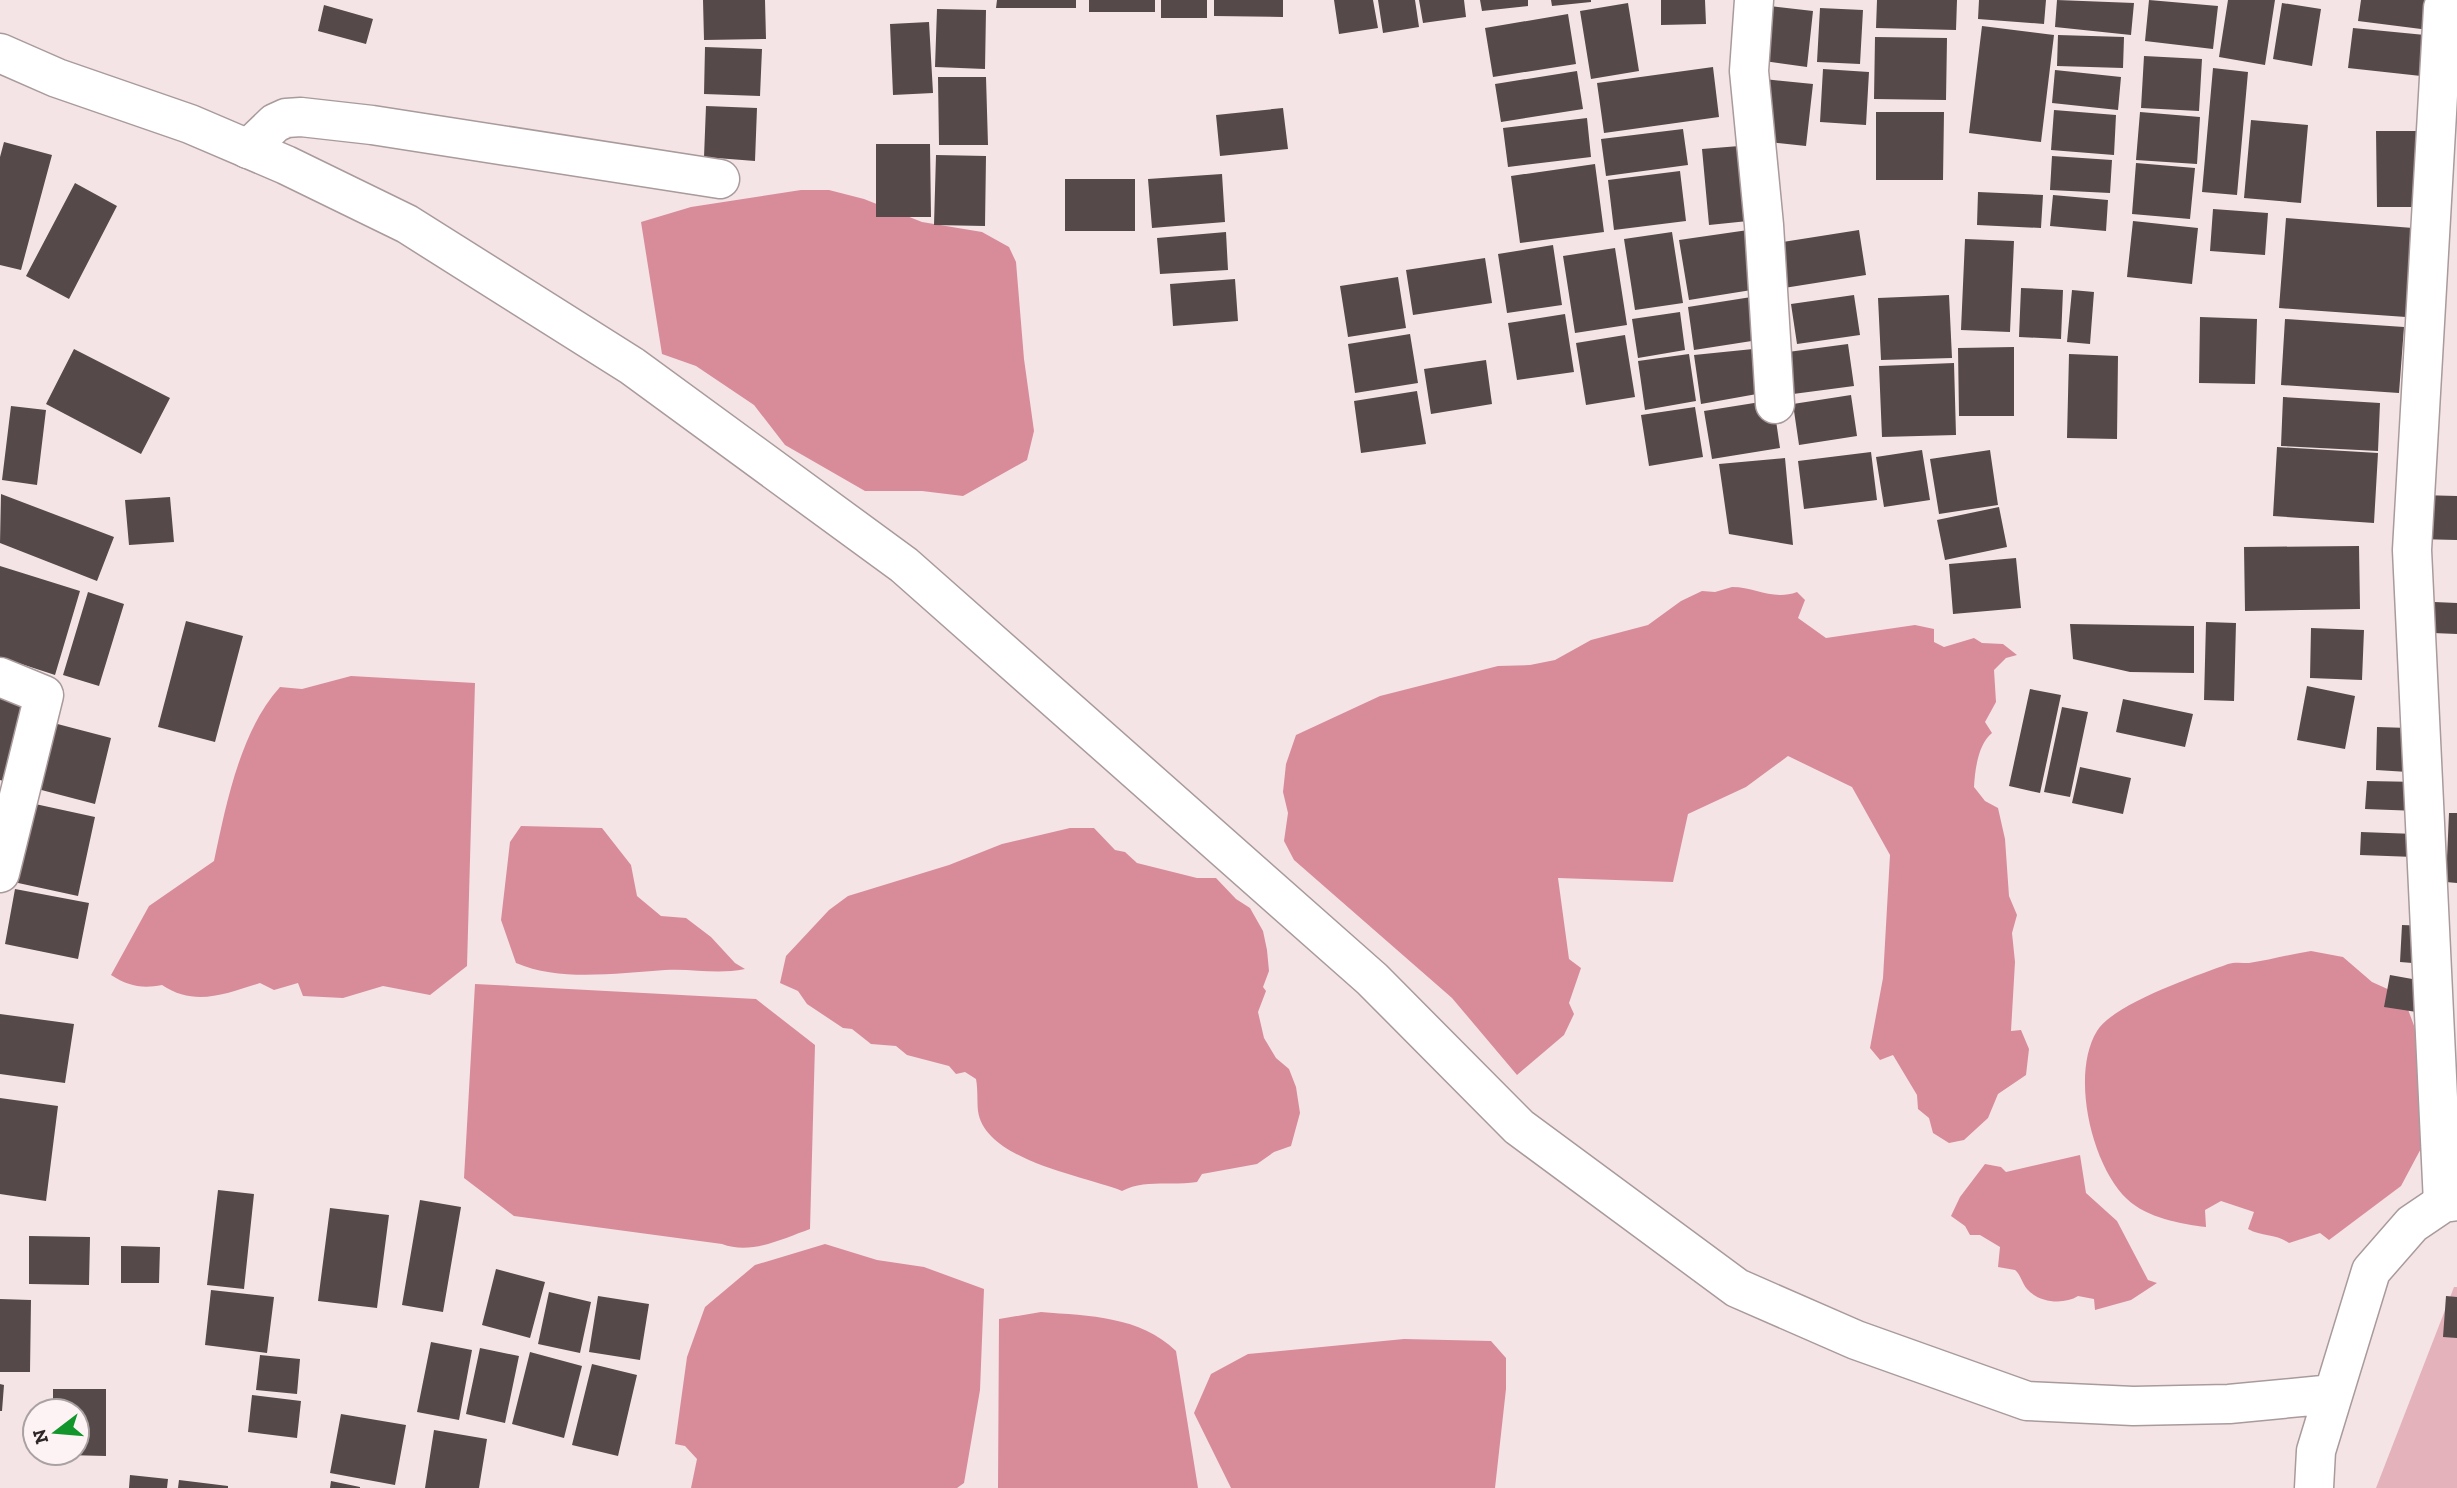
<svg xmlns="http://www.w3.org/2000/svg" width="2457" height="1488" font-family="'Zilla Slab',serif">
<style>
.green{fill:#e4b2ba}
.water{fill:#d88c99}
.building{fill:#55494a}
.lines{fill:none;stroke-linecap:round;stroke-linejoin:round}
.minor-casing{stroke:#a99a9c;stroke-width:41}
.tertiary-casing{stroke:#a99a9c;stroke-width:41}
.minor{stroke:#fff;stroke-width:38}
.tertiary{stroke:#fff;stroke-width:38}
</style>
<rect width="100%" height="100%" fill="#f4e4e6"/>
<path class="green" d="M2454 1287H2457V1488H2376Z"/>
<path class="water" d="M801 190H829L864 199 922 222 982 232 1009 247 1016 262 1024 359 1034 431 1027 460 963 496 922 491H865L785 445 754 405 696 366 662 354 641 222 691 207Z
M1732 587C1756 587 1773 601 1797 592L1805 600 1798 618 1826 638 1915 625 1934 629V642L1944 647 1974 638 1982 643 2003 644 2017 655 2006 658 1994 670 1996 702 1985 722 1992 733C1978 744 1975 770 1974 787L1985 801 1998 808 2005 839 2009 896 2017 915 2012 933 2015 962 2011 1031 2021 1030 2029 1049 2026 1075 1998 1094 1988 1118 1964 1140 1949 1143 1933 1133 1929 1118 1918 1109 1917 1095 1893 1055 1880 1060 1870 1048 1883 978 1890 855 1852 787 1788 756 1746 787 1688 814 1673 882 1558 878 1569 959 1581 968 1569 1003 1574 1014 1564 1035 1517 1075 1452 998 1294 860 1284 841 1288 813 1283 792 1286 764 1296 735 1380 696 1498 666 1530 665 1555 660 1591 640 1648 625 1681 601 1702 591 1715 592Z
M351 676 475 683 467 966 430 995 383 986 343 998 303 996 298 983 274 990 260 983C225 994 195 1007 162 985 142 989 128 986 111 975L149 906 214 861C226 805 240 731 280 687L302 689Z
M521 826 602 828 631 865 637 896 661 916 686 918 711 937 735 963 745 969C715 975 693 968 665 970 617 973 560 982 516 963L501 920 510 842Z
M1070 828H1094L1115 850 1125 852 1137 863 1197 878H1216L1236 899 1250 908 1263 931 1267 950 1269 971 1263 987 1266 991 1258 1012 1264 1038 1276 1058 1289 1069 1296 1087 1300 1113 1291 1146 1274 1152 1257 1164 1202 1174 1197 1182C1172 1186 1144 1179 1122 1191 1085 1176 985 1161 978 1111 977 1101 978 1090 976 1079L965 1072 956 1074 949 1066 907 1055 896 1046 871 1044 852 1029 843 1028 807 1004 798 991 780 983 786 956 829 910 848 896 949 865 1002 844Z
M2311 951 2343 957 2372 982 2403 996 2419 1039 2418 1084 2425 1141 2401 1186 2329 1240 2320 1233 2289 1243C2275 1233 2262 1237 2248 1229L2254 1212 2221 1201 2205 1210 2206 1227C2181 1224 2147 1218 2127 1199 2092 1166 2070 1075 2097 1031 2113 1004 2198 975 2228 964 2234 962 2242 963 2249 963 2270 960 2291 954 2311 951Z
M475 984 756 999 815 1045 810 1229C782 1239 751 1255 722 1244L514 1216 464 1178Z
M2080 1155 2086 1193 2117 1221 2148 1280 2157 1283 2131 1300 2095 1310 2094 1299 2078 1296C2064 1305 2039 1303 2027 1289 2022 1283 2021 1275 2015 1270L1998 1267 2000 1247 1980 1235H1970L1965 1226 1951 1216 1960 1197 1985 1164 2001 1167 2006 1172Z
M825 1244 877 1260 924 1267 984 1289 980 1390 964 1483 957 1488H691L697 1459 685 1446 675 1444 687 1357 705 1307 755 1265Z
M1041 1312C1090 1316 1140 1316 1176 1351L1198 1488H998L999 1319Z
M1404 1339 1491 1341 1506 1358V1389L1495 1488H1231L1194 1413 1211 1374 1248 1354Z"/>
<path class="building" d="M703 0H765L766 39 704 40Z
M997 0H1076V8H996Z
M1089 0H1155V12H1089Z
M1161 0H1207V18H1161Z
M1214 0H1283V17L1214 16Z
M1334 0H1373L1378 28 1339 34Z
M1378 0H1415L1419 27 1383 33Z
M1419 0H1464L1466 17 1423 23Z
M1480 0H1528V6L1482 11Z
M1551 0H1591V2L1552 6Z
M1661 0H1705L1706 24 1661 25Z
M1877 0H1957L1956 30 1876 28Z
M1979 0H2046L2044 24 1978 19Z
M2057 0 2134 3 2131 35 2055 27Z
M2149 0 2218 6 2213 49 2145 41Z
M2228 0H2275L2265 65 2219 57Z
M2361 0H2433L2429 30 2358 21Z
M1628 3 1639 71 1591 79 1580 11Z
M2282 3 2321 9 2312 66 2273 59Z
M324 5 373 19 366 44 318 31Z
M1770 6 1813 11 1807 67 1764 61Z
M1820 8 1863 10 1860 64 1817 62Z
M937 9 986 10 985 69 935 67Z
M1568 14 1576 64 1493 77 1485 28Z
M929 22 933 93 893 95 890 24Z
M1982 26 2054 35 2041 142 1969 133Z
M2353 28 2425 35 2421 76 2348 68Z
M2058 35 2124 37 2123 68 2057 66Z
M1875 37 1947 38 1946 100 1874 99Z
M705 47 762 49 760 96 704 94Z
M2144 56 2202 59 2199 111 2141 108Z
M1713 67 1719 117 1604 133 1597 83Z
M2213 68 2248 72 2237 195 2202 192Z
M1823 69 1869 72 1866 125 1820 122Z
M2055 70 2121 77 2118 110 2052 103Z
M1577 71 1583 109 1501 122 1495 84Z
M938 77H986L988 145H939Z
M1764 79 1813 84 1806 146 1758 141Z
M706 106 757 108 755 161 704 157Z
M1283 108 1288 149 1220 156 1216 115Z
M2054 110 2116 115 2114 155 2051 150Z
M1876 112H1944L1943 180H1876Z
M2140 112 2200 117 2197 164 2136 160Z
M1587 118 1591 157 1508 167 1503 128Z
M2251 120 2308 125 2301 203 2244 198Z
M1683 129 1688 165 1606 176 1601 139Z
M2376 131H2416L2417 207H2377Z
M4 142 52 155 21 270 0 265V157Z
M876 144H930L931 217H876Z
M1752 145 1758 220 1709 225 1702 149Z
M936 155 986 156 985 226 934 225Z
M2052 156 2112 160 2110 193 2050 190Z
M2136 163 2195 168 2190 219 2132 214Z
M1595 164 1604 232 1520 243 1511 176Z
M1680 171 1686 221 1614 230 1608 180Z
M1222 174 1225 222 1152 228 1148 179Z
M1065 179H1135V231H1065Z
M75 183 117 206 69 299 26 276Z
M1978 192 2043 195 2041 228 1977 225Z
M2053 195 2108 200 2106 231 2050 226Z
M2213 209 2268 213 2265 255 2210 251Z
M2286 218 2413 228 2406 317 2279 308Z
M2133 221 2198 228 2192 284 2127 277Z
M1755 229 1764 288 1689 300 1679 240Z
M1859 230 1866 275 1784 288 1777 243Z
M1226 232 1228 270 1160 274 1157 238Z
M1672 232 1683 303 1635 310 1624 239Z
M1965 239 2014 241 2010 332 1961 330Z
M1553 245 1562 305 1507 313 1498 254Z
M1615 248 1627 325 1575 333 1563 256Z
M1485 258 1492 303 1413 315 1406 270Z
M1398 277 1406 328 1348 337 1340 286Z
M1235 279 1238 321 1173 326 1170 284Z
M2021 288 2063 290 2061 339 2019 337Z
M2072 290 2094 292 2090 344 2067 342Z
M1764 295 1771 338 1694 350 1688 307Z
M1854 295 1860 335 1797 344 1791 304Z
M1949 295 1952 358 1881 360 1878 298Z
M1680 312 1685 350 1638 358 1632 319Z
M1565 314 1574 372 1517 380 1508 323Z
M2200 317 2257 319 2255 384 2199 383Z
M2285 319 2404 327 2399 393 2281 385Z
M1410 334 1418 383 1355 393 1348 344Z
M1625 335 1635 397 1586 405 1576 343Z
M1848 344 1854 386 1793 394 1788 352Z
M2014 347V416H1959L1958 348Z
M1763 348 1768 392 1701 404 1694 355Z
M74 349 170 398 141 454 46 404Z
M1689 354 1696 401 1645 410 1638 361Z
M2069 354 2118 356 2117 439 2067 438Z
M1486 360 1492 404 1431 414 1424 369Z
M1954 363 1956 435 1882 437 1879 366Z
M1417 391 1426 444 1361 453 1354 401Z
M1851 395 1857 436 1799 445 1793 404Z
M2283 397 2380 403 2378 451 2281 446Z
M1773 400 1780 448 1712 459 1704 411Z
M11 406 46 410 37 485 2 480Z
M1695 407 1703 457 1649 466 1641 415Z
M2277 447 2378 453 2374 523 2273 516Z
M1922 450 1930 500 1884 507 1876 457Z
M1990 450 1998 505 1939 514 1930 459Z
M1871 452 1877 500 1804 509 1798 461Z
M1785 458 1793 545 1729 534 1719 464Z
M1 494 114 537 97 581 0 543Z
M2419 495 2457 496V540L2417 539Z
M170 497 174 542 129 545 125 500Z
M1999 507 2007 547 1945 560 1937 520Z
M2359 546 2360 609 2245 611 2244 547Z
M2016 558 2021 608 1953 614 1949 564Z
M0 566 80 591 55 675 0 657Z
M88 592 124 604 99 686 63 675Z
M2434 602 2457 603V634L2433 633Z
M186 621 243 636 215 742 158 727Z
M2206 622 2236 623 2234 701 2204 700Z
M2070 624 2194 626V673L2130 672 2073 659Z
M2311 628 2364 630 2362 680 2310 678Z
M2307 686 2355 696 2345 749 2297 740Z
M2030 689 2061 695 2040 793 2009 786Z
M0 696 35 706 13 784 0 780Z
M2123 699 2193 714 2185 747 2116 732Z
M2062 707 2088 712 2070 797 2044 792Z
M46 721 111 738 95 804 30 787Z
M2377 727 2409 728 2408 772 2376 770Z
M2080 767 2131 778 2123 814 2072 803Z
M2367 781 2419 782 2418 811 2365 809Z
M26 802 95 817 78 896 9 881Z
M2449 813H2457V883L2446 882Z
M2361 832 2415 834 2414 857 2360 855Z
M15 889 89 903 78 959 5 944Z
M2402 925 2427 926 2425 964 2400 962Z
M2390 975 2429 982 2423 1013 2384 1007Z
M0 1014 74 1024 65 1083 0 1074Z
M0 1098 58 1106 46 1201 0 1194Z
M218 1190 254 1194 244 1289 207 1285Z
M420 1200 461 1207 443 1312 402 1305Z
M330 1208 389 1215 377 1308 318 1301Z
M29 1236 90 1237 89 1285 29 1284Z
M121 1246 160 1247 159 1283H121Z
M496 1269 545 1282 530 1338 482 1325Z
M211 1290 274 1297 267 1353 205 1345Z
M549 1292 591 1302 580 1353 538 1344Z
M598 1296 649 1304 640 1360 589 1352Z
M2446 1296 2457 1297V1338L2443 1337Z
M0 1299 31 1300 30 1372H0Z
M431 1342 472 1350 459 1420 417 1412Z
M480 1348 519 1356 505 1423 466 1414Z
M530 1352 582 1366 564 1438 512 1424Z
M260 1355 300 1359 297 1394 256 1390Z
M592 1364 637 1375 618 1456 572 1445Z
M0 1384 4 1385 2 1411H0Z
M53 1389H106V1456L66 1455 77 1453V1411H53Z
M252 1395 301 1401 297 1438 248 1432Z
M341 1414 406 1425 395 1485 330 1473Z
M434 1430 487 1439 479 1488H425Z
M130 1475 168 1479 167 1488H129Z
M179 1480 228 1486V1488H178Z
M331 1481 360 1487V1488H330Z"/>
<g class="lines">
<defs>
<path id="minor" d="M1754 0 1749 71 1764 225 1775 404
M248 149 275 123 286 118 301 117 372 125 720 179
M0 677 44 695 0 873
M2443 1203 2412 550 2443 8 2446 0"/>
<path id="tertiary" d="M0 53 57 78 190 124 286 165 407 224 632 366 904 565 1372 979 1519 1127 1737 1288 1856 1340 2027 1401 2133 1406 2229 1404 2333 1394
M2314 1488 2316 1451 2371 1271 2412 1224 2443 1203 2457 1201"/>
</defs>
<use href="#minor" class="minor-casing"/>
<use href="#tertiary" class="tertiary-casing"/>
<use href="#minor" class="minor"/>
<use href="#tertiary" class="tertiary"/>
</g>
<g transform="translate(56 1432) rotate(254)"><circle r="33" fill="#fdf3f5" stroke="#aaa1a3" stroke-width="2"/>
<path d="M0-5L12 26L0 18L-12 26Z" fill="#12962b"/>
<text y="-10" font-size="19" font-weight="bold" text-anchor="middle" fill="#2d2728">N</text>
</g>
</svg>
